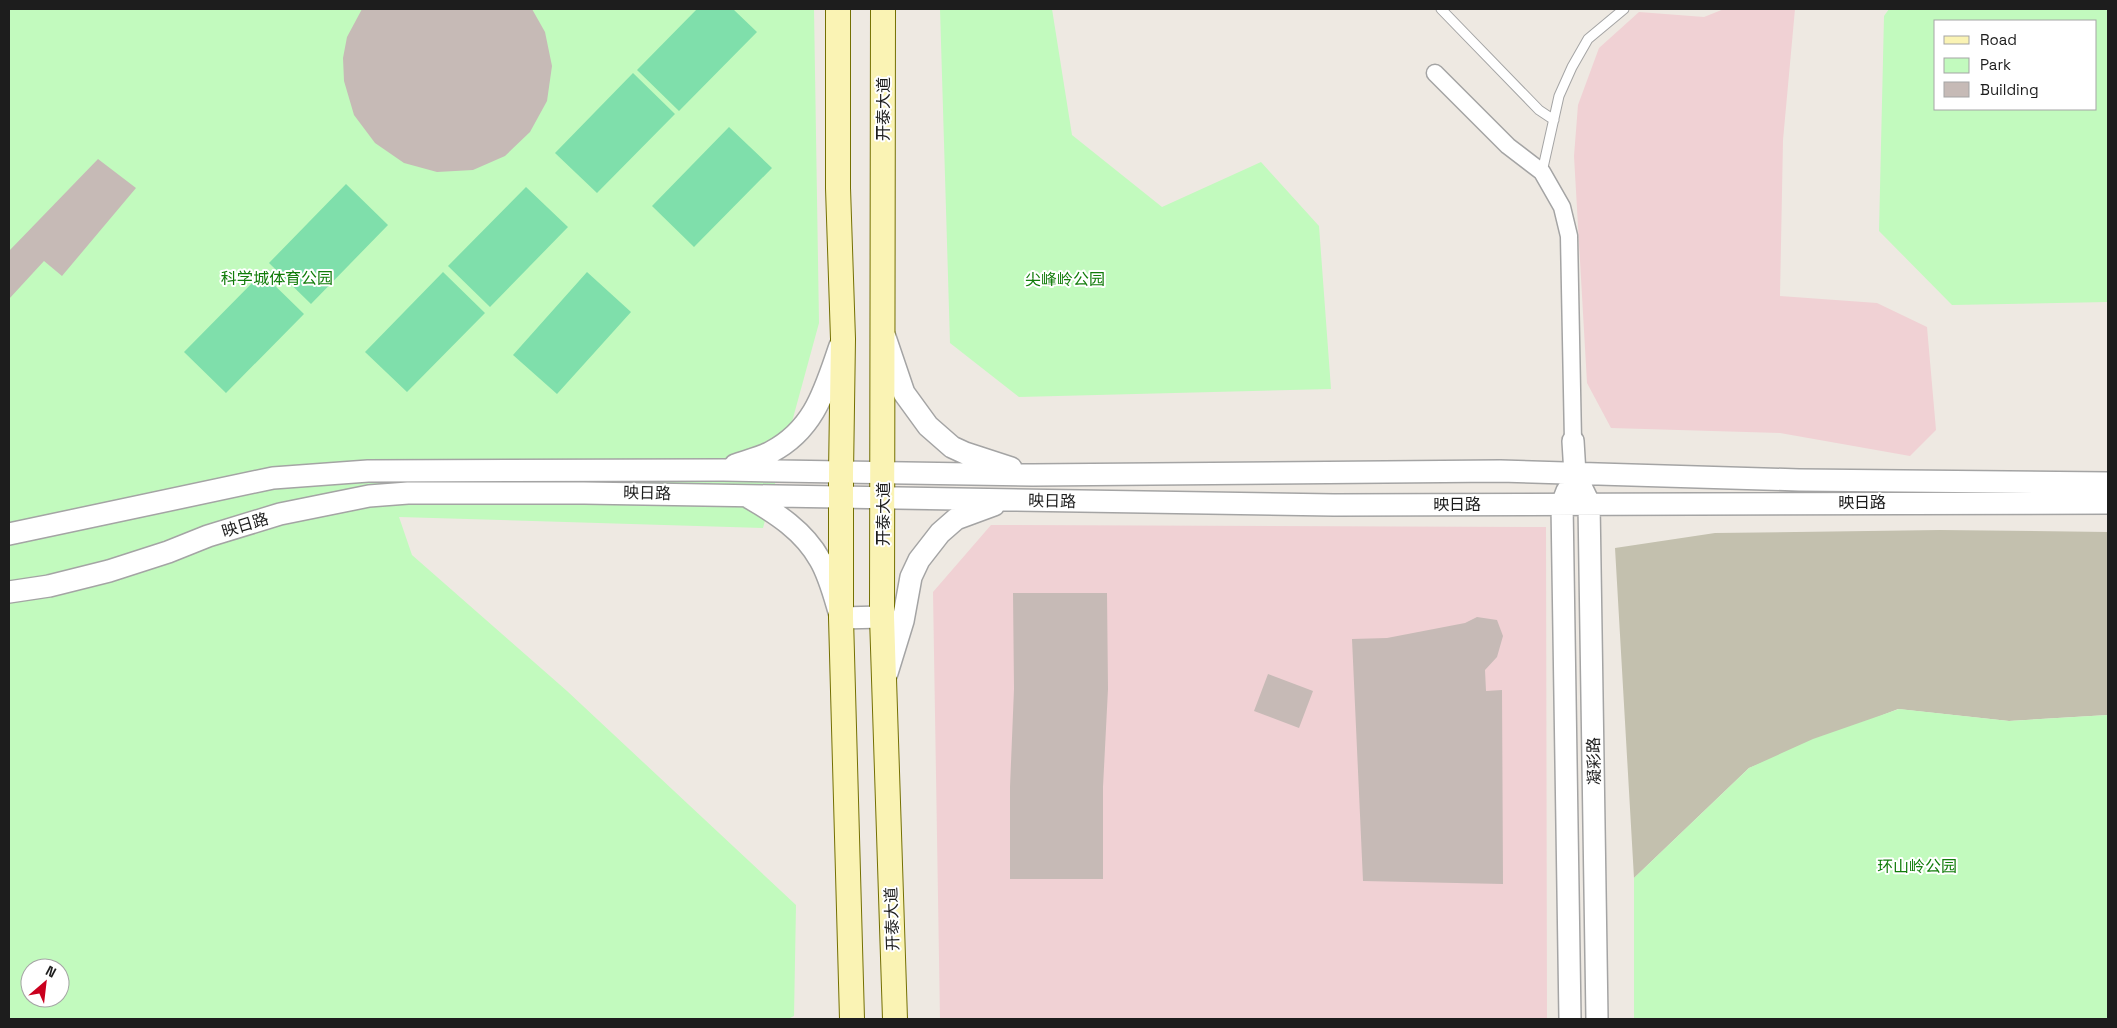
<svg xmlns="http://www.w3.org/2000/svg" width="2117" height="1028" font-family="'Space Grotesk','Noto Sans SC',sans-serif">
<style>
.commercial{fill:#f0d1d4}
.construction{fill:#c3c0ae}
.park{fill:#c2fabe;fill-rule:evenodd}
.pitch{fill:#7fdfab}
.building{fill:#c6bab6}
.lines{fill:none;stroke-linecap:round;stroke-linejoin:round}
.service-casing{stroke:#a4a4a4;stroke-width:11}
.minor-casing{stroke:#a4a4a4;stroke-width:19}
.tertiary-casing{stroke:#a4a4a4;stroke-width:24}
.secondary-casing{stroke:#747003;stroke-width:26}
.service{stroke:#fff;stroke-width:9}
.minor{stroke:#fff;stroke-width:16}
.tertiary{stroke:#fff;stroke-width:21}
.secondary{stroke:#faf3b4;stroke-width:24}
.labels{text-anchor:middle;dominant-baseline:central;stroke-width:4;stroke-linejoin:round;paint-order:stroke}
.street-label{font-size:16px;fill:#1d1d1d;stroke:#fff}
.park-label{font-size:16px;fill:#117c0a;stroke:#fff}
</style>
<rect width="100%" height="100%" fill="#eee9e2"/>
<path class="commercial" d="M1724 9H1795L1783 140 1780 296 1877 303 1927 327 1936 430 1910 456 1780 433 1611 428 1587 383 1574 156 1578 105 1599 48 1639 12 1704 17Z
M991 525 1546 527 1547 1019H940L933 592Z"/>
<path class="construction" d="M1940 530 2108 532V715L2009 721 1898 709 1749 768 1634 878 1615 548 1715 533Z"/>
<path class="park" d="M9 9H814L819 323 763 528 399 517 412 555 567 691 796 905 794 1016 788 1019H9ZM30 968H60V998H30Z
M940 9H1052L1072 135 1162 207 1261 162 1319 226 1331 389 1019 397 950 343Z
M1889 9H2108V302L1952 305 1879 231 1884 16ZM1936 21H2096V109H1936Z
M1899 709 2009 721 2108 715V1019H1634V878L1749 768 1813 739Z"/>
<path class="pitch" d="M697 9H733L757 32 679 111 637 70Z
M633 73 675 114 597 193 555 153Z
M729 127 772 168 694 247 652 206Z
M346 184 388 225 311 304 269 263Z
M526 187 568 227 490 307 448 266Z
M443 272 485 313 407 392 365 352Z
M587 272 631 312 557 394 513 355Z
M262 273 304 314 226 393 184 352Z"/>
<path class="building" d="M362 9H532L545 32 552 66 547 101 530 132 505 156 473 170 437 172 404 163 375 143 354 115 344 81 343 58 347 37Z
M98 159 136 188 62 276 44 261 9 299V251Z
M1013 593H1107L1108 689 1103 787V879H1010V787L1014 689Z
M1477 617 1497 620 1503 636 1497 657 1485 670 1486 691 1502 690 1503 884 1363 881 1352 639 1387 638 1465 623Z
M1268 674 1313 691 1299 728 1254 711Z"/>
<g class="lines">
<defs>
<path id="service" d="M1441 9 1539 110 1554 120
M1542 172 1559 96 1572 67 1588 39 1624 9"/>
<path id="minor" d="M1435 73 1508 146 1542 172 1562 207 1569 236 1573 441"/>
<path id="tertiary" d="M885 337 904 393 928 426 952 447 965 453 1011 468
M1573 441 1575 474 1589 503 1597 1019
M735 465C746 461 760 458 771 452 815 429 825 389 840 346
M1567 491 1562 504 1570 1019
M748 497C776 513 804 531 820 560 830 577 835 599 841 618L882 617
M9 534 273 478 368 471 723 470 1033 475 1500 471 1799 480 2108 483
M9 592 49 586 109 571 168 552 208 536 280 514 369 496 408 493H584L1334 505 2108 503
M887 673 903 621 911 577 919 560 940 533 956 519 994 505"/>
<path id="secondary" d="M838 9V188L843 339 841 473V618L852 1019
M883 9 882 617 895 1019"/>
</defs>
<use href="#service" class="service-casing"/>
<use href="#minor" class="minor-casing"/>
<use href="#tertiary" class="tertiary-casing"/>
<use href="#secondary" class="secondary-casing"/>
<use href="#service" class="service"/>
<use href="#minor" class="minor"/>
<use href="#tertiary" class="tertiary"/>
<use href="#secondary" class="secondary"/>
</g>
<g class="labels">
<g class="street-label">
<text transform="translate(883 109) rotate(-90)">开泰大道</text>
<text transform="translate(647 493) rotate(1)">映日路</text>
<text transform="translate(1052 501) rotate(1)">映日路</text>
<text x="1862" y="502">映日路</text>
<text x="1457" y="504">映日路</text>
<text transform="translate(883 514) rotate(-90)">开泰大道</text>
<text transform="translate(245 525) rotate(-17)">映日路</text>
<text transform="translate(1594 761) rotate(-91)">凝彩路</text>
<text transform="translate(892 919) rotate(-92)">开泰大道</text>
</g>
<g class="park-label">
<text x="277" y="278">科学城体育公园</text>
<text x="1065" y="279">尖峰岭公园</text>
<text x="1917" y="866">环山岭公园</text>
</g>
</g>
<rect width="2117" height="1028" fill="none" stroke="#1d1d1d" stroke-width="20"/>
<rect x="1934" y="20" width="162" height="90" fill="#ffffff" stroke="#a5a5a5"/>
<rect x="1944" y="36" width="25" height="8" fill="#faf3b4" stroke="#a5a5a5"/>
<text x="1980" y="45" font-size="15" fill="#1d1d1d">Road</text>
<rect x="1944" y="58" width="25" height="15" fill="#c2fabe" stroke="#a5a5a5"/>
<text x="1980" y="70" font-size="15" fill="#1d1d1d">Park</text>
<rect x="1944" y="82" width="25" height="15" fill="#c6bab6" stroke="#a5a5a5"/>
<text x="1980" y="95" font-size="15" fill="#1d1d1d">Building</text>
<g transform="translate(45 983) rotate(28)"><circle r="24" fill="#ffffff" stroke="#a5a5a5"/>
<path d="M0-4L9 19L0 12L-9 19Z" fill="#ca001e"/>
<text y="-8" font-size="14" font-weight="bold" text-anchor="middle" fill="#1d1d1d">N</text>
</g>
</svg>
